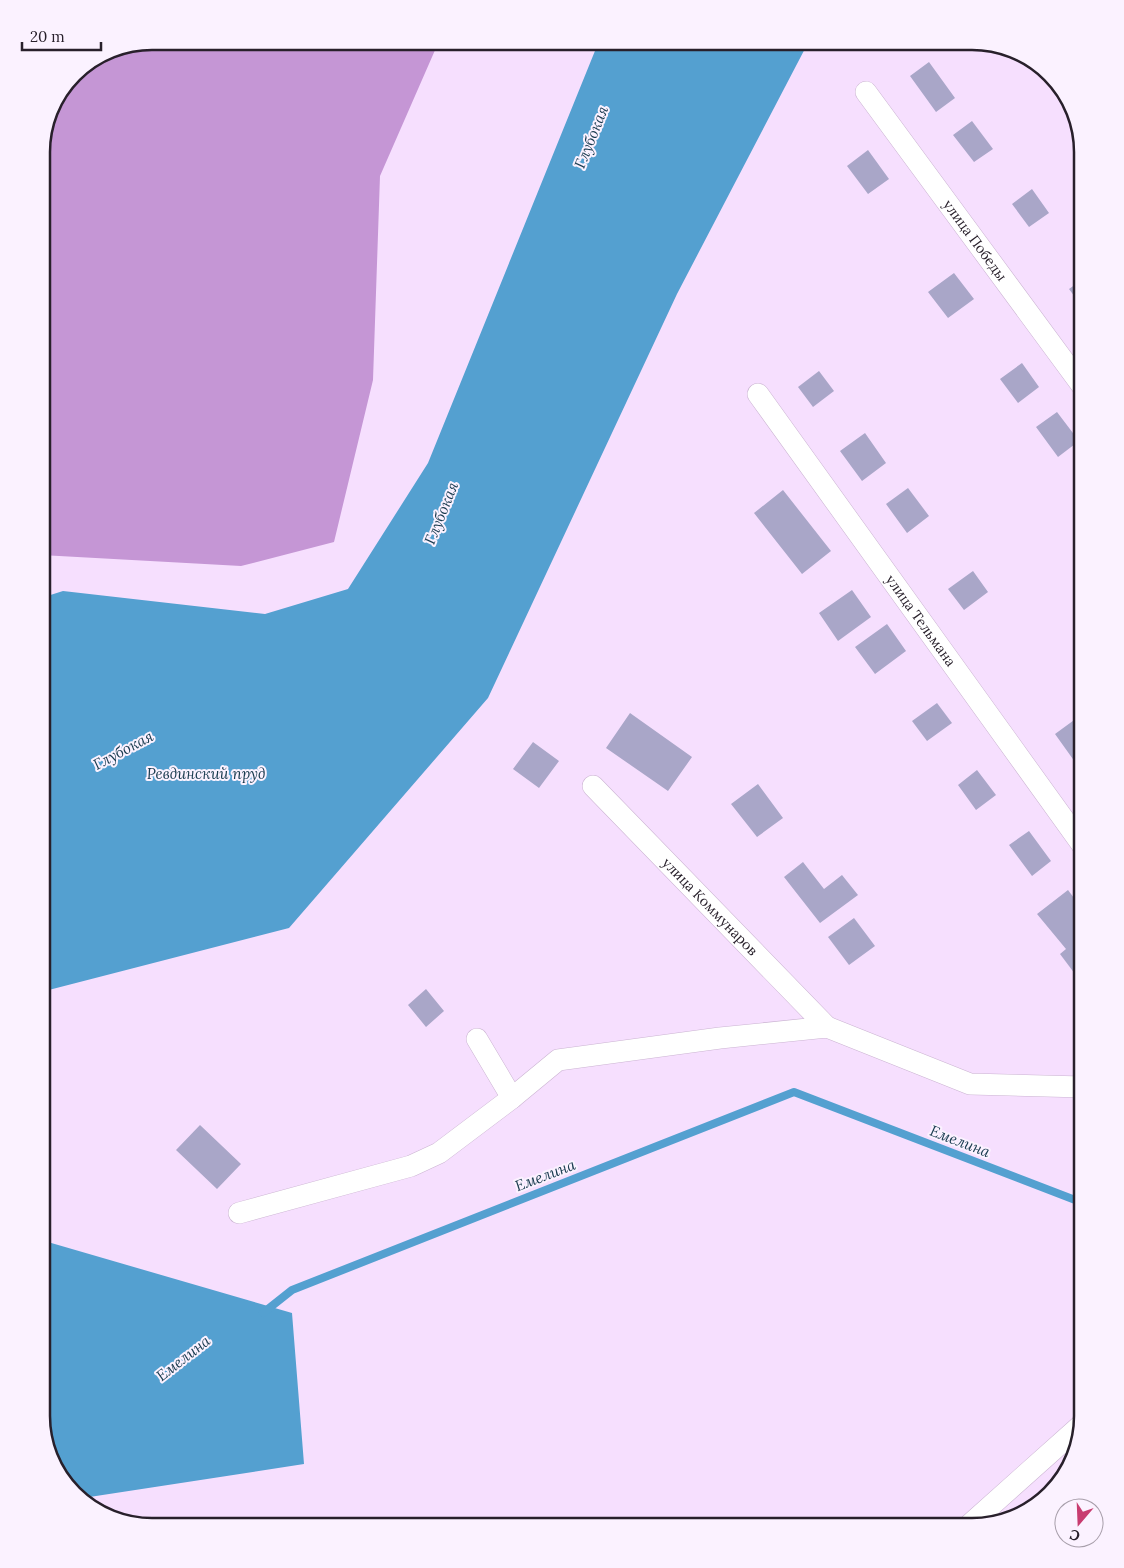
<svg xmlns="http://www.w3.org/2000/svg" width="1124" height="1568" font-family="Lora,serif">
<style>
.forest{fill:#c596d5}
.water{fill:#54a0d0}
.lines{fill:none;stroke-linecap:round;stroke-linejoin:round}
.stream{stroke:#54a0d0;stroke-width:8}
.building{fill:#a9a6c8}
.street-casing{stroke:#cbb4d2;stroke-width:22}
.street{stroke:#fff;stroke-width:21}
.labels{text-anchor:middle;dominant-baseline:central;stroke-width:4;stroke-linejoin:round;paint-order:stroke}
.street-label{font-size:14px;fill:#28202b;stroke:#fbf2ff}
.water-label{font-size:15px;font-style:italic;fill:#183a4e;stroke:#fbf2ff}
.rim{fill:none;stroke:#28202b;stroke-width:2.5}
</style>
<rect width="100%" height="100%" fill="#f6dffe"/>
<path class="forest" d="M152 41H439L380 176 373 380 334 542 241 566 41 555 42 145 53 103 79 69 110 50Z"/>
<path class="water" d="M599 41H809L677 294 488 698 289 928 41 992V598L63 591 265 614 348 589 428 463Z
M41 1240 292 1313 304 1464 83 1498 56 1471 41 1416Z"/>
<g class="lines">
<path class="stream" d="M263 1313 292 1290 794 1092 1083 1203"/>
</g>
<path class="building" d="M929 62 955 98 936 112 910 76Z
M972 121 993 149 974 162 953 135Z
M868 150 889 179 868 194 847 166Z
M1032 189 1049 213 1029 227 1012 204Z
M954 273 974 299 948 318 928 292Z
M1083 279V308L1069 289Z
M1022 363 1039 387 1018 403 1000 379Z
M819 371 834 391 813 407 798 387Z
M1057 412 1079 441 1058 457 1036 427Z
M865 433 886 463 862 481 840 451Z
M908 488 929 516 907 533 886 504Z
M783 490 831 551 802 574 754 513Z
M973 571 988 592 964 610 948 589Z
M852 590 871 617 838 641 819 613Z
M887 624 906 651 875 674 855 647Z
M937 703 952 723 927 741 912 721Z
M630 713 692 757 668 791 606 748Z
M1081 715 1083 718V756L1075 762 1055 734Z
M533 742 559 761 539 788 513 769Z
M977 770 996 795 976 810 958 785Z
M758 784 783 818 757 837 731 804Z
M1029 831 1051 861 1032 876 1009 845Z
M803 862 824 889 842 875 858 895 820 923 784 877Z
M1068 890 1083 910V980L1081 982 1060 954 1066 949 1037 914Z
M854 918 875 946 849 965 828 937Z
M426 989 444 1011 426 1027 408 1005Z
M200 1125 241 1164 217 1189 176 1150Z"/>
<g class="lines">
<defs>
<g id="street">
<path id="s1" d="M866 92 1083 387"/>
<path id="s2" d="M758 394 1083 846"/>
<path id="s3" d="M593 786 827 1027"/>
<path d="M477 1039 512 1098"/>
<path d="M239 1213 411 1166 439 1153 512 1098 558 1060 720 1038 827 1027 970 1084 1083 1087"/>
<path d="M967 1527 1080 1426"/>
</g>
</defs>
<use href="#street" class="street-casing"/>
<use href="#street" class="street"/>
</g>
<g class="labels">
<g class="street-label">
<text stroke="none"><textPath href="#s1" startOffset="184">улица Победы</textPath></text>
<text stroke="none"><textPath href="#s2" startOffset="279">улица Тельмана</textPath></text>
<text stroke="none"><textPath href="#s3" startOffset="168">улица Коммунаров</textPath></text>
</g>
<g class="water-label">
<text transform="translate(591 137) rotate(-68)">Глубокая</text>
<text transform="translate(441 513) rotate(-68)">Глубокая</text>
<text transform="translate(123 750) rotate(-28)">Глубокая</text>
<text x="206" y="773">Ревдинский пруд</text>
<text transform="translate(960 1141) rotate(21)">Емелина</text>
<text transform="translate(545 1175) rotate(-21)">Емелина</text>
<text transform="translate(183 1358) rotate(-38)">Емелина</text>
</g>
</g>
<path d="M0 0H1124V1568H0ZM152 50H972A102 102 0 0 1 1074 152V1416A102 102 0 0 1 972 1518H152A102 102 0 0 1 50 1416V152A102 102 0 0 1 152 50Z" fill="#fbf2ff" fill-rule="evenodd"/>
<path class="rim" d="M152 50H972A102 102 0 0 1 1074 152V1416A102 102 0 0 1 972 1518H152A102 102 0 0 1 50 1416V152A102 102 0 0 1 152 50Z"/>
<g transform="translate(1079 1523) rotate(199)"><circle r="24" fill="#fbf2ff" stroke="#a79eaa"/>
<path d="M0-4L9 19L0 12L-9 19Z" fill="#c83c70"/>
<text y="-8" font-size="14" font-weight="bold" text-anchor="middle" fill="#28202b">С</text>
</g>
<path d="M22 42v8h79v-8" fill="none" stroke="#28202b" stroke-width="2.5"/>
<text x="30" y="42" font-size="15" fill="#28202b" stroke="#fbf2ff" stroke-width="4" paint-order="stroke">20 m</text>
</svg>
